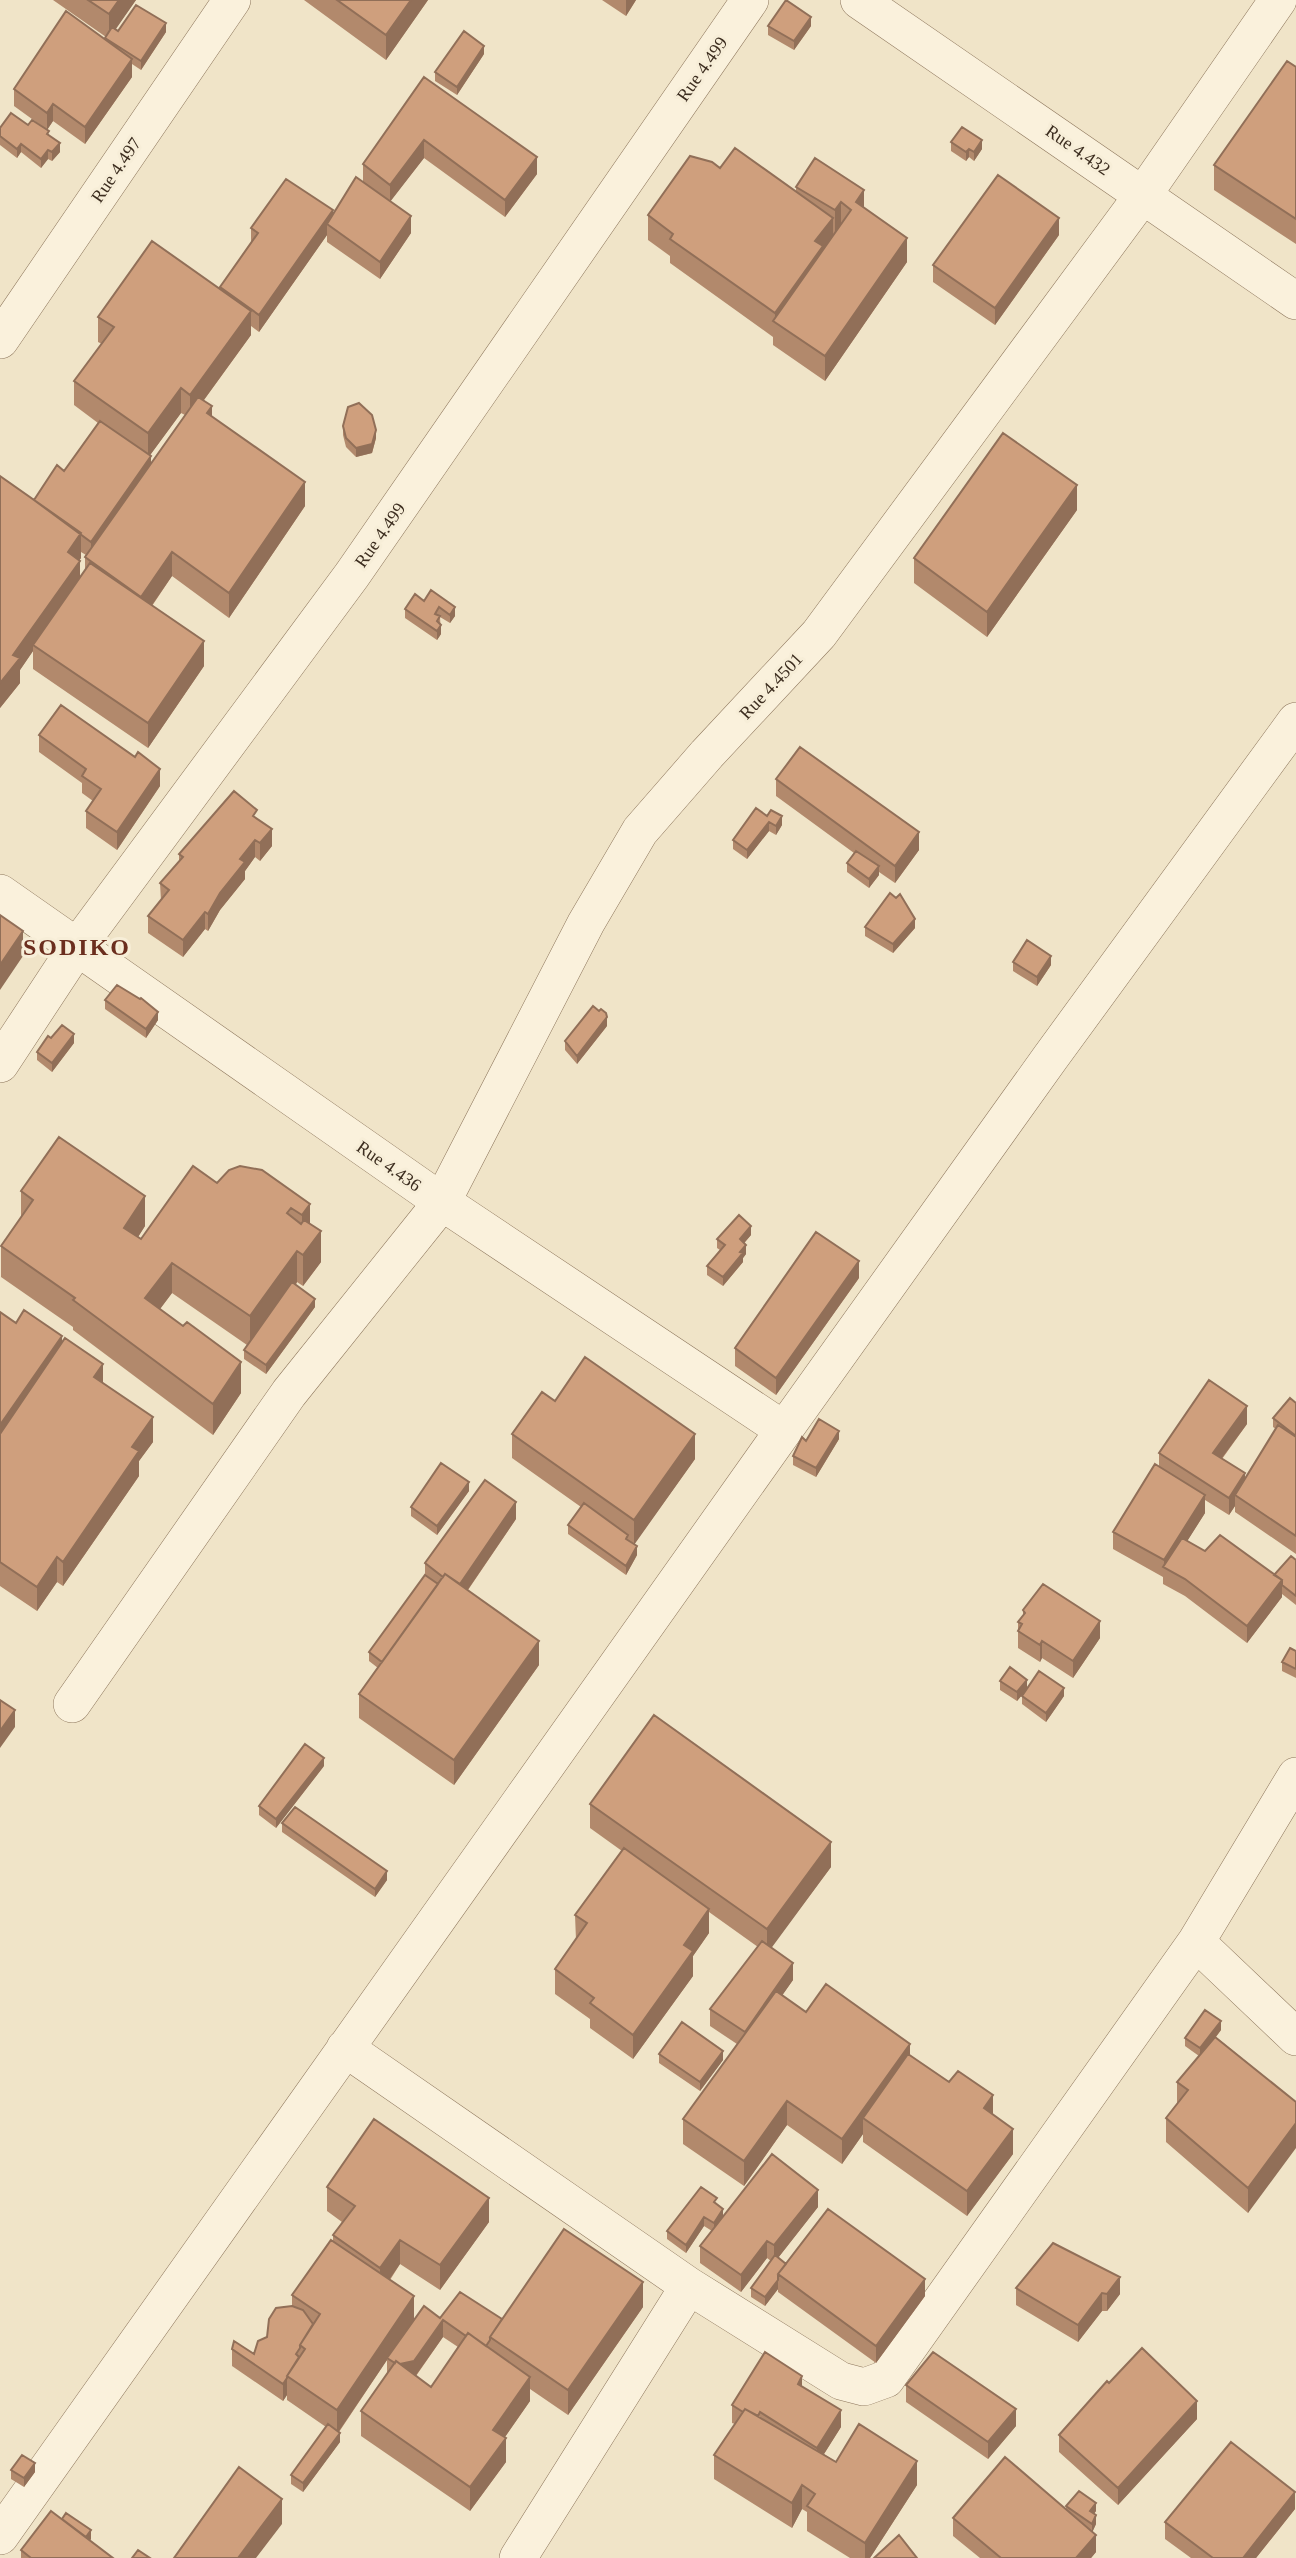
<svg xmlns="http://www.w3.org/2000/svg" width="1296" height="2558" font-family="'Times New Roman',serif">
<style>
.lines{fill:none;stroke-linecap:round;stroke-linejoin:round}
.minor-casing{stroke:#8d765c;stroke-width:38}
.minor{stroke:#faf1dc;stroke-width:37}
.wall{fill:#b2896c;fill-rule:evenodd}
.shaded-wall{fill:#916f58}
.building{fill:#cf9f7d;stroke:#916f58;stroke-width:2}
.labels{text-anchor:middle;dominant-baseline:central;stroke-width:6;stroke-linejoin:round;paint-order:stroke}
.street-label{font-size:18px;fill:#3d2e20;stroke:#f7eed8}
.district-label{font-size:24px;font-weight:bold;letter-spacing:2px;fill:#6b2e1e;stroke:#f7eed8}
</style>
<rect width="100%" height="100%" fill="#f0e4c8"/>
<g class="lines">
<defs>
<path id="minor" d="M859 0 1296 301
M0 340 232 0
M0 893 442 1202 784 1430
M0 1064 77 947 352 575 750 0
M72 1704 289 1393 442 1202 586 923 640 831 707 754 819 634 1143 195 1278 0
M1196 1942 1296 2037
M345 2048 689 2286 518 2558
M689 2286 841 2381 864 2387 886 2379 1196 1942 1296 1776
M0 2536 784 1430 1050 1058 1296 721"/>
</defs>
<use href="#minor" class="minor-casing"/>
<use href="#minor" class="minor"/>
</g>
<path class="wall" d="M53 0H136L115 29 118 31 166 32 141 70 132 64V77L85 144 53 121 47 130 49 135 60 152 52 161 48 159 41 168 21 152 17 158 0 145V128L28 125 43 127 14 106V89L105 40 106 37Z
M304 0H428L386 60Z
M602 0H636L626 16Z
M768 26H811L794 50 768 35Z
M484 54 457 95 435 81V72Z
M1296 67V244L1214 190V165Z
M424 77 537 174 505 217 424 158 390 201 411 233 380 279 327 242V235L259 332 251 326V335L204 400 212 416 305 506 229 618 172 576 152 606 204 666 148 748 33 669V651L20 670V683L0 708V476L34 500 64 471 98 423 74 405V381L102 344 98 342V317L220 289V287L251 243V228L333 215 374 190 363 182V164ZM181 413 185 415 151 463 150 455ZM81 552 86 555 85 557V570L80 577 79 560 81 558Z
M951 142 982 149 974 161 969 157 966 161 951 151Z
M720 168 796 192V187L864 207 907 262 825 381 773 345V337L670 263V256L648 240V215Z
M1059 235 995 325 933 282V265Z
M343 426 376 438 372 453 356 457 346 447 343 435Z
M1077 510 987 637 914 583V558Z
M431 590 455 616 450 623 440 617 441 634 437 640 405 618V609L424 601Z
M39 735 160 786 117 850 86 828V811L93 801 82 793V783L39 752Z
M776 779 919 850 895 883 879 872V875L869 888 847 872V863L854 853 776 796Z
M767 816 782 825 776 835 769 831 747 859 733 849V840Z
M257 819 272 846 260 861 255 857 245 871V879L220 910 208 931 205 929 183 957 148 933V916L161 901 160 883 179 861V854Z
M896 898 915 928 893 953 865 936V927Z
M1013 962 1051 965 1037 986 1013 971Z
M105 1000 158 1020 146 1038 105 1009Z
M607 1026 577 1064 565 1050V1041Z
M51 1038 74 1043 52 1072 37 1060V1052Z
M262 1170 310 1224 321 1262 303 1286 297 1282 296 1285 315 1307 266 1374 244 1359V1350L247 1345 172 1293 160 1309 241 1393 213 1435 73 1330V1327L1 1277V1246L21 1217V1191L145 1226 138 1237 141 1239 217 1183Z
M751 1235 744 1243 746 1254 743 1258V1262L723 1286 707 1275V1266L720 1250 717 1248V1239Z
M859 1278 776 1395 735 1366V1348Z
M0 1312 16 1323 62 1344 103 1383 153 1442 139 1461V1476L63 1586 57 1582 37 1611 0 1586Z
M555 1401 695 1459 634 1544 637 1555 626 1575 568 1534V1525L581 1507 512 1458V1434Z
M1296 1403V1554L1235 1512V1506L1229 1515 1205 1500V1513L1187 1541 1205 1551 1274 1575 1296 1560V1605L1282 1594V1597L1247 1643 1185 1596 1163 1584V1577L1113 1549V1532L1159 1467V1453L1247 1424 1222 1459 1245 1479 1276 1429 1273 1427V1418Z
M839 1439 816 1477 793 1465V1456L806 1441Z
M469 1491 437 1535 411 1516V1507Z
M516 1519 468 1590 539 1665 454 1785 359 1718V1694L378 1668 369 1661V1652L425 1575V1563Z
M1023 1610 1100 1638 1073 1678 1042 1658 1040 1662 1018 1648V1622L1023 1615Z
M1296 1651V1678L1282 1671V1662Z
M1000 1681 1027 1689 1017 1701 1000 1690Z
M1022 1696H1064L1046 1722 1022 1704Z
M324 1766 276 1828 259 1815V1806Z
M590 1804 831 1867 771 1947 793 1980 782 1995 806 2012 910 2055 993 2114 1013 2154 967 2216 863 2142V2134L842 2164 787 2125 744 2186 683 2144V2119L737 2044 710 2026V2009L758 1947 709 1912V1933L693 1956V1976L633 2059 590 2028V2019L555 1994V1969L576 1940 575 1915 622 1851 590 1828Z
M282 1823 387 1880 375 1897 282 1832Z
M1221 2030 1216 2037 1296 2102 1248 2213 1166 2142V2118L1177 2104V2082L1199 2056 1185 2046V2038Z
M659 2054 723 2060 700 2091 659 2063Z
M327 2187 489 2222 440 2290 400 2264 390 2280 414 2320 440 2318 502 2319 643 2307 568 2415 530 2389V2401L505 2437 506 2462 470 2511 361 2436V2411L387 2374V2360L339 2432 340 2442 303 2492 291 2484V2475L326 2427 287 2400V2395L283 2401 232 2366V2349L254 2354 292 2306V2295L333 2241V2235L342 2222 327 2211ZM443 2337 458 2347 431 2387 416 2376Z
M717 2204 723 2216 818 2207 778 2258 786 2264 925 2296 876 2363 778 2292V2289L765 2306 751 2297V2288L771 2261 767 2258 741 2292 700 2263V2246L712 2231 704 2226 686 2253 667 2239V2231Z
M1016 2288 1120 2294 1107 2311H1102L1078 2342 1016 2305Z
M1109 2383 1197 2419 1118 2505 1059 2452V2435Z
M906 2385 1016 2426 988 2459 906 2402Z
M802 2387 841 2427 824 2454 836 2462 917 2485 870 2558H850L807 2531V2512L802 2509 792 2528 714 2479V2455L735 2424 732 2423V2405Z
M11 2470 35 2472 24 2487 11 2479Z
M1066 2506 1096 2511 1094 2514 1096 2524 1092 2532 1096 2552 1091 2558H980L953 2536V2518L1066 2509Z
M1295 2509 1256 2558H1191L1165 2539V2522Z
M91 2539 90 2540 113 2558H21V2550Z"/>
<path class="shaded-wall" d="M119 0H136L109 39V14Z
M411 0H428L386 60V35Z
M626 0H636L626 16Z
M811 17V26L794 50V41Z
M166 23V32L141 70V61Z
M484 46V54L457 95V87Z
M132 59V77L85 144V127Z
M53 104V121L47 130V113Z
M424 140V158L390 202V185Z
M982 140V149L974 161V152Z
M60 143V152L52 161V152Z
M21 144V152L17 158V149Z
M969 149V157L966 161V152Z
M48 150V159L41 168V159Z
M537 157V174L505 217V200Z
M864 190V215L856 202Z
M841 202V227L835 235V210Z
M333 210V227L327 224V235L259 332V315Z
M411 216V233L380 279V262Z
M833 218V242L775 321V313L815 241Z
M1059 218V235L995 325V308Z
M907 238V262L825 381V356Z
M251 311V335L190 419V395Z
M181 388V413L148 458V433Z
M212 406V431L207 413Z
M376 430V438L372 453 356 457V448Z
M151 456V473L91 559V542Z
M305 482V506L229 618V593Z
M1077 485V510L987 637V612Z
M81 533V558L68 577V552Z
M172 552V576L141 621V597Z
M80 561V585L33 645V651L20 670V683L0 708V683L13 655Z
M455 607V616L450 623V615Z
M441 625V634L437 640V631Z
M204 641V666L148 748V723Z
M160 769V786L117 850V832Z
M782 816V825L776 835V826Z
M769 822V831L747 859V850Z
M272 829V846L260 861V843Z
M919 832V850L895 883V866Z
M255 840V857L245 871V879L220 910 208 931V914L240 859Z
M879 866V875L869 888V879Z
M205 912V929L183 957V940Z
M915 919V928L893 953V944Z
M23 931V956L0 990V965Z
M1051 956V965L1037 986V977Z
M158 1012V1020L146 1038V1029Z
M607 1017V1026L577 1064V1056Z
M74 1034V1043L52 1072V1063Z
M145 1196V1226L124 1259V1228Z
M310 1204V1235L302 1245V1215Z
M751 1226V1235L740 1248V1239Z
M321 1231V1262L303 1286V1255Z
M746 1245V1254L743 1258V1262L723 1286V1277L740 1252Z
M297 1251V1282L250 1347V1316Z
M859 1261V1278L776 1395V1378Z
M172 1263V1293L145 1329V1298Z
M315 1299V1307L266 1374V1365Z
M62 1336V1360L0 1450V1425Z
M241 1362V1393L213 1435V1404Z
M103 1364V1388L94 1377Z
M1247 1406V1424L1213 1470V1453Z
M153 1417V1442L139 1461V1476L63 1586V1562L132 1447Z
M839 1431V1439L816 1477V1468Z
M695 1434V1459L634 1545V1520Z
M1245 1473V1490L1235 1495V1506L1229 1515V1498Z
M469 1482V1491L437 1535V1526Z
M1205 1495V1513L1169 1570 1164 1567V1560Z
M516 1502V1519L458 1604V1587Z
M637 1546V1555L626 1575V1566Z
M57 1557V1582L37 1611V1587Z
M1282 1580V1597L1247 1643V1626Z
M1100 1621V1638L1073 1678V1661Z
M539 1641V1665L454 1785V1760Z
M1042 1641V1658L1040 1662V1645Z
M1027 1680V1689L1017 1701V1692Z
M1064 1688V1696L1046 1722V1713Z
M15 1710V1727L0 1748V1731Z
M324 1758V1766L276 1828V1819Z
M831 1842V1867L767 1954V1929Z
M387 1871V1880L375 1897V1889Z
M709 1909V1933L693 1956V1976L633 2059V2035L684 1945Z
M793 1963V1980L745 2049V2032Z
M1221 2021V2030L1200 2057V2048Z
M910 2044V2068L863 2118V2134L842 2164V2139Z
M723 2051V2060L700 2091V2082Z
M993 2095V2120L984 2108Z
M787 2101V2125L744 2186V2161Z
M1296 2123V2148L1248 2213V2188Z
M1013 2129V2154L967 2216V2191Z
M818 2190V2207L774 2263V2245Z
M489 2198V2222L440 2290V2265Z
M723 2209V2218L714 2232V2223Z
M704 2217V2226L686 2253V2245Z
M400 2240V2264L380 2293V2268Z
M767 2241V2258L741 2292V2275Z
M1120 2277V2294L1107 2311V2294Z
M925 2279V2296L876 2363V2346Z
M778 2280V2289L765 2306V2297Z
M643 2282V2307L568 2415V2390Z
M1102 2293V2311L1078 2342V2325Z
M414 2296V2320L387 2358V2360L337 2434V2410Z
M443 2320V2337L414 2378 397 2364Z
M802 2376V2393L798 2384Z
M530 2377V2401L493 2454V2430Z
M287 2378V2395L283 2401V2384Z
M1197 2401V2419L1118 2505V2488Z
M1016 2409V2426L988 2459V2442Z
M841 2410V2427L817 2465V2448Z
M340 2433V2442L303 2492V2483Z
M506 2438V2462L470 2511V2487Z
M917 2461V2485L870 2558H865V2543Z
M35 2463V2472L24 2487V2478Z
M802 2485V2509L792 2528V2503Z
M1295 2492V2509L1256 2558H1243Z
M282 2499V2524L256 2558H238Z
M1096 2503V2511L1090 2519V2511Z
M1096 2515V2524L1092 2533V2524Z
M91 2530V2539L84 2549V2540Z
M1096 2535V2552L1091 2558H1076Z"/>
<path class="building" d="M88 0H119L109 14Z
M337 0H411L386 35Z
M786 0 811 17 794 41 768 26Z
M136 5 166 23 141 61 105 38 112 27 118 31Z
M66 11 132 59 85 127 53 104 47 113 14 89Z
M464 31 484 46 457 87 435 72Z
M1287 61 1296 67V219L1214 165Z
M424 77 537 157 505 200 424 140 390 185 363 164Z
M11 113 28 125 32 120 49 131 47 134 60 143 52 152 48 150 41 159 21 144 17 149 0 136V128Z
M962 127 982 140 974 152 969 149 966 152 951 142Z
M735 148 833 218 815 241 823 246 775 313 670 239 673 234 648 215 690 156 712 162 720 168Z
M815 158 864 190 856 202 907 238 825 356 773 321 851 210 841 202 835 210 796 187Z
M998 175 1059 218 995 308 933 265Z
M356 177 411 216 380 262 327 224Z
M286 179 333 210 259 315 220 287 258 233 251 228Z
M152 241 251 311 190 395 181 388 148 433 74 381 114 327 98 317Z
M198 397 212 406 207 413 305 482 229 593 172 552 141 597 85 557Z
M359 403 372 415 376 430 372 444 356 448 346 438 343 426 348 407Z
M100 421 151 456 91 542 34 500 57 465 64 471Z
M1003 433 1077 485 987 612 914 558Z
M0 476 81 533 68 552 80 561 13 655 20 658 0 683Z
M90 563 204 641 148 723 33 645Z
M431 590 455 607 450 615 439 607 435 614 440 616 437 621 441 625 437 631 405 609 415 594 424 601Z
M61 705 135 757 138 752 160 769 117 832 86 811 101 789 82 776 86 769 39 735Z
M800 747 919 832 895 866 776 779Z
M234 791 257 810 253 816 272 829 260 843 255 840 240 859 245 862 220 893 208 914 205 912 183 940 148 916 169 890 160 883 183 857 179 854Z
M756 808 767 816 771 810 782 816 776 826 769 822 747 850 733 840Z
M856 851 879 866 869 879 847 863Z
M890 893 896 898 900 894 915 919 893 944 865 927Z
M0 915 23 931 0 965Z
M1027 940 1051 956 1037 977 1013 962Z
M117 985 140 999 141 998 158 1012 146 1029 105 1000Z
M593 1006 599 1011 601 1009 606 1013 607 1017 577 1056 565 1041Z
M62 1025 74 1034 52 1063 37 1052 48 1036 51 1038Z
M59 1137 145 1196 124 1228 141 1239 193 1166 217 1183 229 1170 240 1166 262 1170 310 1204 302 1215 291 1208 287 1213 301 1224 304 1220 321 1231 303 1255 297 1251 250 1316 172 1263 145 1298 183 1326 187 1322 241 1362 213 1404 73 1300 75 1298 1 1246 33 1200 21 1191Z
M739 1215 751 1226 740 1239 746 1245 740 1252 743 1253 723 1277 707 1266 725 1245 717 1239Z
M816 1232 859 1261 776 1378 735 1348Z
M292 1282 315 1299 266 1365 244 1350Z
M24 1310 62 1336 0 1425V1312L16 1323Z
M65 1338 103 1364 94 1377 153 1417 132 1447 139 1451 63 1562 57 1557 37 1587 0 1562V1434Z
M585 1357 695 1434 634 1520 512 1434 542 1392 555 1401Z
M1209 1380 1247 1406 1213 1453 1245 1473 1229 1498 1159 1453Z
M1290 1398 1296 1403V1436L1273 1418Z
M819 1419 839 1431 816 1468 793 1456 802 1437 806 1441Z
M1278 1425 1296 1437V1536L1235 1495Z
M441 1463 469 1482 437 1526 411 1507Z
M1155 1464 1205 1495 1164 1560 1113 1532Z
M485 1480 516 1502 460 1584 445 1574 443 1577 425 1563Z
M584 1503 628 1535 626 1539 637 1546 626 1566 568 1525Z
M1220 1535 1282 1580 1247 1626 1185 1579 1163 1567 1182 1538 1205 1551Z
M1291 1556 1296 1560V1596L1282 1585V1580L1274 1575Z
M445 1574 539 1641 454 1760 359 1694Z
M425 1575 438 1584 382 1662 369 1652Z
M1043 1584 1100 1621 1073 1661 1042 1641 1040 1645 1018 1631 1022 1624 1018 1622 1025 1613 1023 1610Z
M1290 1648 1296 1651V1669L1282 1662Z
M1010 1667 1027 1680 1017 1692 1000 1681Z
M1039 1671 1064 1688 1046 1713 1022 1696Z
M0 1700 15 1710 0 1731Z
M654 1715 831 1842 767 1929 590 1804Z
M305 1744 324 1758 276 1819 259 1806Z
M295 1807 387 1871 375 1889 282 1823Z
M624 1848 709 1909 684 1945 693 1951 633 2035 590 2003 594 1998 555 1969 587 1923 575 1915Z
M762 1941 793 1963 745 2032 710 2009Z
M826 1984 910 2044 842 2139 787 2101 744 2161 683 2119 776 1991 806 2012Z
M1205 2010 1221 2021 1200 2048 1185 2038Z
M682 2022 723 2051 700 2082 659 2054Z
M1215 2037 1296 2102V2123L1248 2188 1166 2118 1188 2090 1177 2082Z
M908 2054 949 2082 958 2071 993 2095 984 2108 1013 2129 967 2191 863 2118Z
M374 2119 489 2198 440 2265 400 2240 380 2268 333 2235 355 2206 327 2187Z
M772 2154 818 2190 774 2245 767 2241 741 2275 700 2246Z
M701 2187 717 2198 714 2202 723 2209 714 2223 704 2217 686 2245 667 2231Z
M828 2209 925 2279 876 2346 778 2274Z
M564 2229 643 2282 568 2390 490 2337Z
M331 2240 414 2296 337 2410 287 2376 305 2349 300 2345 320 2314 292 2295Z
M1053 2243 1120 2277 1107 2294 1102 2293 1078 2325 1016 2288Z
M775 2255 786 2264 778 2274V2280L765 2297 751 2288Z
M460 2292 502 2319 490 2337V2340L486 2346 468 2333 466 2336 443 2320 414 2361 400 2364 396 2361 395 2363 387 2358 424 2306 440 2318Z
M292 2306 303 2310 313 2324 300 2345V2348L296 2354 299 2357 287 2376V2378L283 2384 232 2349 234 2341 254 2354 258 2341 267 2337 269 2319 276 2308Z
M468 2333 530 2377 493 2430 506 2438 470 2487 361 2411 396 2361 431 2387Z
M1142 2348 1197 2401 1118 2488 1059 2435 1107 2381 1109 2383Z
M765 2352 802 2376 798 2384 841 2410 817 2448 760 2412 758 2416 745 2409 743 2412 732 2405Z
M933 2352 1016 2409 988 2442 906 2385Z
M745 2409 836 2462 859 2424 917 2461 865 2543 807 2506 815 2494 802 2485 792 2503 714 2455Z
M328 2424 340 2433 303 2483 291 2475Z
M1231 2442 1295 2492 1243 2558H1213L1165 2522Z
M22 2455 35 2463 24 2478 11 2470Z
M1005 2457 1096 2535 1076 2558H1001L953 2518Z
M239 2467 282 2499 238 2558H174Z
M1079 2491 1096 2503 1090 2511 1096 2515 1092 2524 1066 2506Z
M51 2511 113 2558H31L21 2550Z
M66 2513 91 2530 86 2537 62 2519Z
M899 2535 917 2558H874Z
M138 2550 150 2558H132Z"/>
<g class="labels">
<g class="street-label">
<text transform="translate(702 69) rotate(-55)">Rue 4.499</text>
<text transform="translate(1078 150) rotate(35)">Rue 4.432</text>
<text transform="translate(116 170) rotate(-56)">Rue 4.497</text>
<text transform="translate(380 535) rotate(-55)">Rue 4.499</text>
<text transform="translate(771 686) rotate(-47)">Rue 4.4501</text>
<text transform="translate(389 1166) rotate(35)">Rue 4.436</text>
</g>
<g class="district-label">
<text x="77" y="947">SODIKO</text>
</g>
</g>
</svg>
